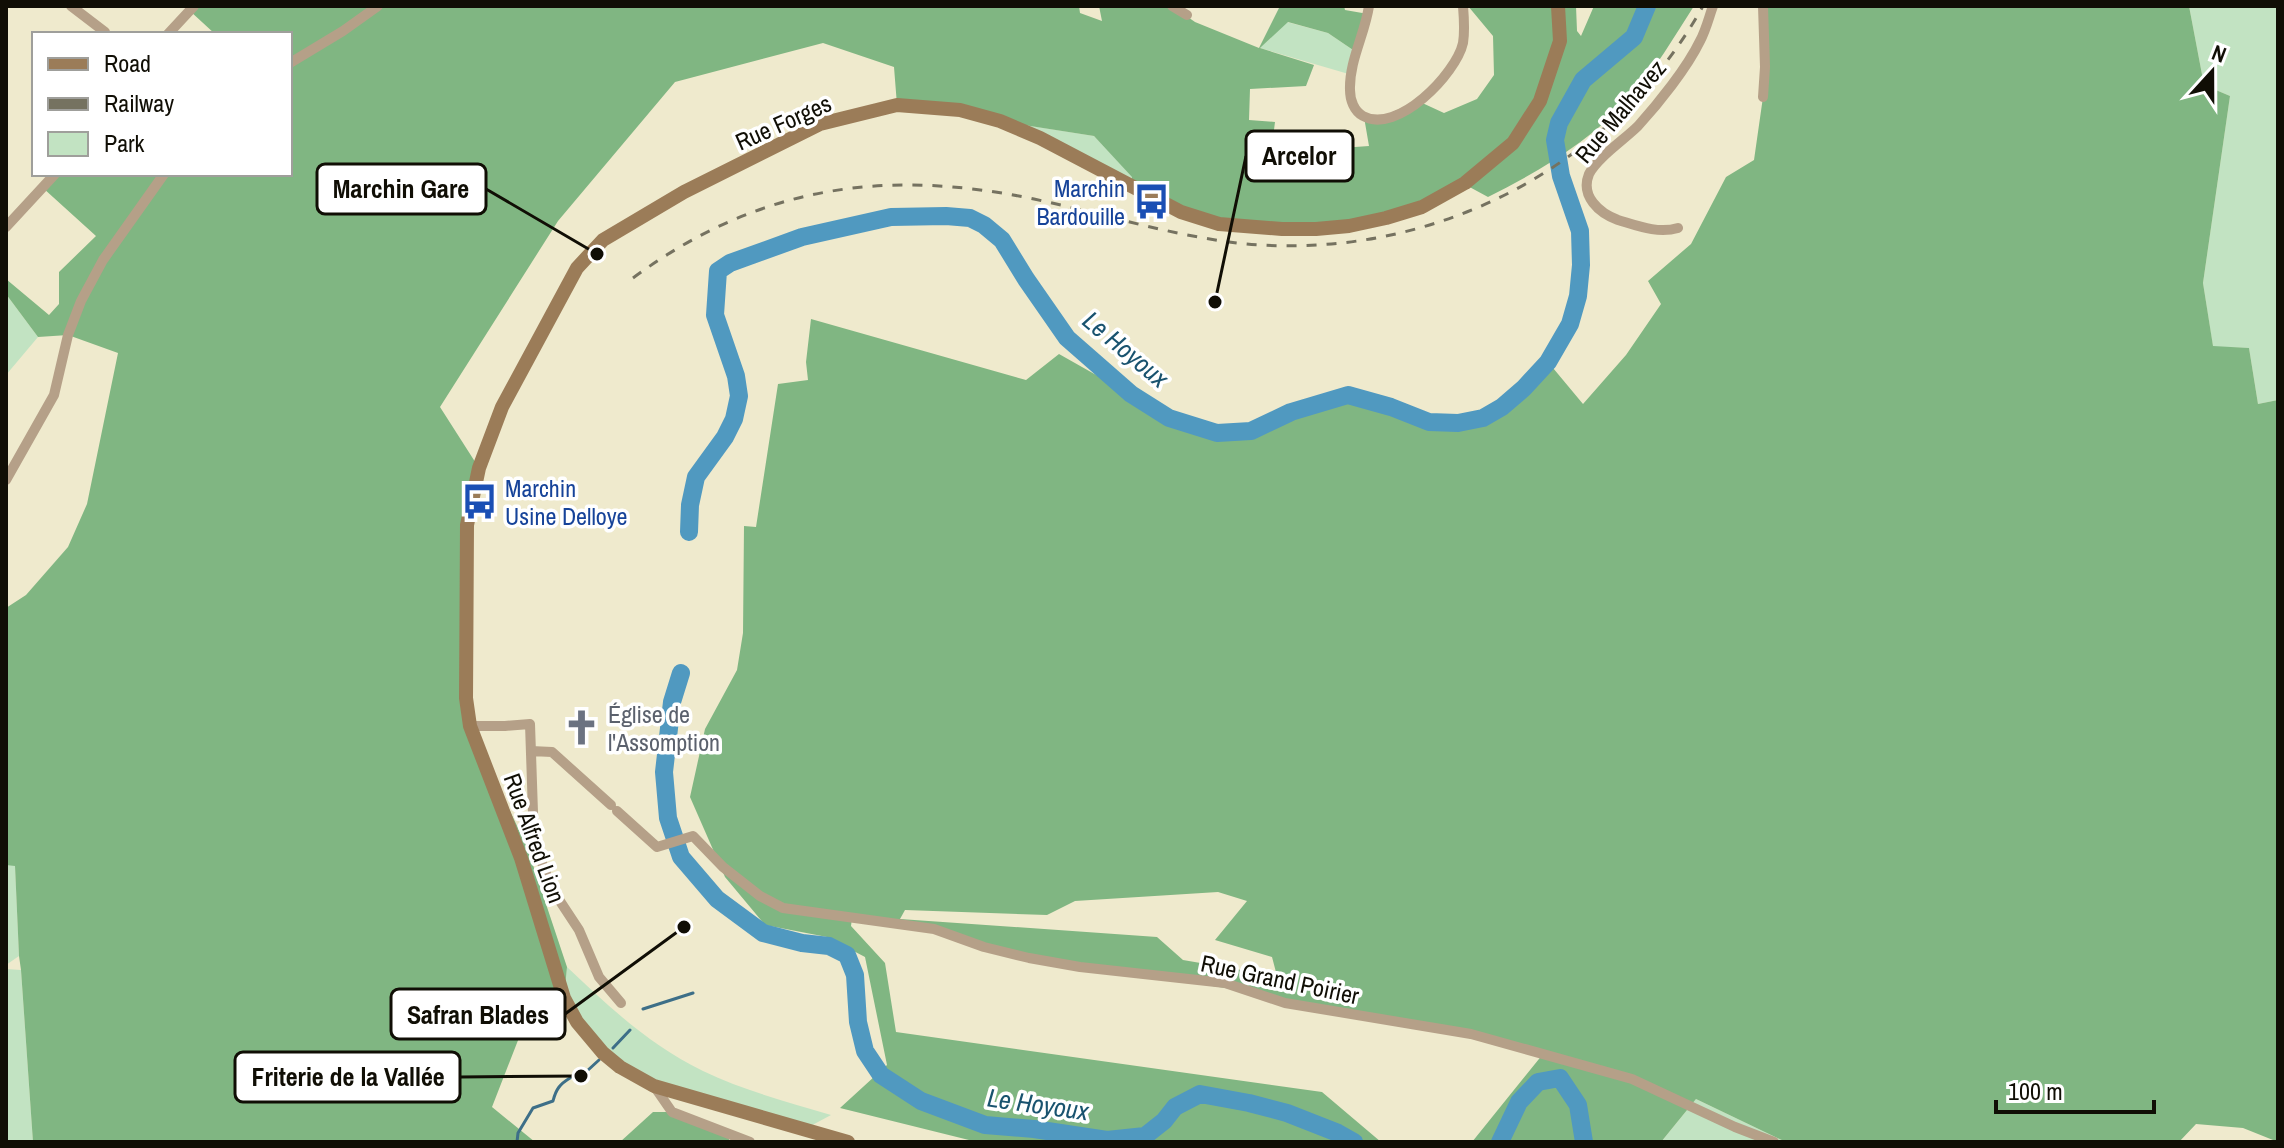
<svg xmlns="http://www.w3.org/2000/svg" width="2284" height="1148" font-family="'Archivo Narrow',sans-serif">
<style>
.green{fill:#c2e3c2}
.forest{fill:#80b682;fill-rule:evenodd}
.lines{fill:none;stroke-linecap:round;stroke-linejoin:round}
.stream{stroke:#3d6f88;stroke-width:3}
.river{stroke:#5099c0;stroke-width:18}
.street{stroke:#b5a088;stroke-width:10}
.secondary{stroke:#9b7c58;stroke-width:14}
.rail{stroke:#757260;stroke-width:3;stroke-dasharray:10 10;stroke-linecap:butt}
.labels{text-anchor:middle;dominant-baseline:central;stroke-width:7;stroke-linejoin:round;paint-order:stroke}
.street-label{font-size:24px;fill:#100e05;stroke:#fff}
.transit-label{font-size:24px;fill:#164399;stroke:#fff;text-anchor:end}
.worship-label{font-size:24px;fill:#5b616d;stroke:#fff;text-anchor:start}
.water-label{font-size:26px;font-style:italic;fill:#19536f;stroke:#fff}
.leader{fill:none;stroke:#100e05;stroke-width:3}
.callout-dot{fill:#100e05;stroke:#fff;stroke-width:3}
.callout{fill:#fff;stroke:#100e05;stroke-width:3}
.callout-label{font-size:26px;text-anchor:middle;font-weight:bold;fill:#100e05}
</style>
<rect width="100%" height="100%" fill="#efeacd"/>
<path class="green" d="M2189 6H2276L2278 18V400L2258 404 2249 348 2213 347 2203 283 2230 96 2204 85Z
M1287 22 1328 33 1356 52 1352 75 1260 48Z
M1000 121 1094 136 1133 177 1131 186Z
M6 294 38 337 6 375Z
M6 865H15L19 956 6 965Z
M567 967C609 1007 651 1046 703 1071 744 1091 789 1102 831 1115L805 1129 691 1097 620 1067 564 998Z
M6 969 21 970 33 1142H6Z
M1696 1099 1786 1142H1661Z"/>
<path class="forest" d="M194 6H1079L1080 13 1102 21 1099 6H1172L1195 22 1259 48 1280 6H1344L1345 10 1368 14 1356 52 1328 33 1288 22 1260 48 1314 65 1306 86 1250 89 1249 120 1275 122 1271 153 1369 146 1364 117 1374 120 1418 101 1444 113 1477 99 1494 75 1493 36 1468 6H1576L1577 31 1581 36 1594 6H1694C1674 37 1655 70 1630 98 1590 141 1540 171 1488 197L1464 184 1422 207 1349 226 1219 224 1131 186 1132 177 1094 136 897 105 894 67 823 43 675 82 558 221 440 407 479 468 467 525 470 726 527 847 567 967 564 998 531 1007 492 1107 535 1142H33L21 970 19 956 15 866 6 865V608L26 595 68 547 87 504 118 353 68 335 38 337 6 294V279L49 315 59 304V272L96 236 43 188 55 174H290V34H215L190 11Z
M1763 6H2189L2204 85 2230 96 2203 283 2213 346 2249 348 2258 404 2278 400V1142L2243 1128 2196 1124 2179 1142H1786L1696 1099 1661 1142H1472L1543 1054 1258 993 1029 958 934 929 852 918 851 926 885 963 896 1032 1322 1092 1381 1142H977L840 1108 887 1065 865 957 827 937 765 925 725 877 690 797 705 729 737 670 743 633 744 526 756 527 778 384 808 380 806 362 811 319 1026 380 1059 354C1082 367 1105 380 1128 392 1164 413 1208 444 1252 430 1278 422 1323 393 1349 395 1376 398 1405 418 1430 422 1484 432 1515 397 1548 362L1583 404 1626 355 1661 304 1648 281 1691 244 1726 177 1754 160 1763 97ZM1218 892 1247 901 1215 940 1272 957 1277 976 1183 960 1157 937 900 919 905 910 1047 915 1075 901Z
M653 1112H672L729 1134V1142H620Z"/>
<g class="lines">
<path class="stream" d="M643 1009 693 993
M613 1048 630 1030
M587 1071 599 1060
M517 1142 518 1133 533 1108 553 1101C556 1089 560 1084 570 1078"/>
<path class="river" d="M689 532 690 505 696 477 725 437 734 419 739 396 736 376 715 315 718 271 730 263 802 237 891 217 946 216 970 218 984 225 1002 240 1026 279 1067 338 1131 394 1169 418 1217 433 1251 431 1291 412 1348 395 1391 407 1429 422 1458 423 1483 418 1502 407 1524 388 1548 362 1570 324 1578 296 1581 265 1580 231 1561 176 1555 140 1559 123 1583 80 1634 37 1647 6
M681 673 672 702 664 772 668 818 681 857 717 899 763 933 802 943 829 946 847 955 855 975 858 1022 865 1051 881 1075 921 1101 985 1125 1034 1129 1107 1140 1145 1136 1164 1121 1175 1107 1200 1094 1249 1103 1287 1113 1338 1133 1354 1142
M1500 1142 1519 1102 1538 1082 1560 1078 1578 1105 1584 1142"/>
<path class="street" d="M71 6 105 32
M1172 6 1187 15
M1369 6C1365 34 1349 61 1350 90 1350 100 1354 111 1363 116 1397 135 1456 74 1463 43 1465 31 1464 18 1463 6
M168 34 194 6
M290 63 343 31 378 6
M1763 97 1765 67 1763 6
M6 227 55 174
M1678 228C1658 234 1638 226 1618 220 1599 213 1580 196 1589 174 1597 158 1625 139 1638 126 1658 104 1687 68 1700 41 1706 30 1709 17 1713 6
M6 480 54 395 68 335 81 301 103 260 164 174
M470 726H505L530 724 534 842 552 889 579 930 599 977 621 1003
M531 751 552 752 611 805
M617 811 657 847 693 836 723 867 760 896 783 908 934 929 984 947 1029 958 1080 967 1225 983 1285 1003 1471 1034 1632 1079 1735 1127 1774 1142
M654 1086 672 1112 750 1142"/>
<path class="secondary" d="M848 1142 654 1086 620 1067 603 1053 577 1022 564 998 521 858 470 726 466 698 467 525 479 468 502 407 577 268 603 240 684 192 820 124 897 105 960 110 1000 121 1040 138 1181 212 1219 224 1282 229H1316L1349 226 1386 218 1422 207 1465 183 1513 143 1540 101 1560 41 1558 6"/>
<path class="rail" d="M633 278C758 186 884 168 1034 199 1099 213 1163 233 1229 242 1419 266 1609 175 1703 6"/>
</g>
<defs>
<symbol id="bus-bare" viewBox="-9 -9 18 18"><path d="M-5-6H5V4H4V6H2V4H-2V6H-4V4H-5ZM-3.5-4V0h7V-4ZM-3.5 1.2v1.5H-2V1.2ZM2 1.2v1.5H3.5V1.2Z" fill="#1a4fb4" stroke="#fff" stroke-width="2.5" paint-order="stroke"/></symbol>
<symbol id="church-bare" viewBox="-9 -9 18 18"><path d="M-1.2-6h2.4v3.5h3.3v2.4h-3.3V6h-2.4V-.1h-3.3v-2.4h3.3Z" fill="#6b7280" stroke="#fff" stroke-width="2.5" paint-order="stroke"/></symbol>
</defs>
<g fill-rule="evenodd">
<use href="#bus-bare" x="1126" y="176" width="51" height="51"/>
<use href="#bus-bare" x="454" y="476" width="51" height="51"/>
<use href="#church-bare" x="556" y="702" width="51" height="51"/>
</g>
<g class="labels">
<g class="street-label">
<text transform="translate(1620 111) rotate(-50)">Rue Malhavez</text>
<text transform="translate(783 122) rotate(-24)">Rue Forges</text>
<text transform="translate(535 838) rotate(70)">Rue Alfred Lion</text>
<text transform="translate(1280 979) rotate(12)">Rue Grand Poirier</text>
</g>
<g class="transit-label">
<text x="1125" y="188">Marchin<tspan x="1125" dy="28">Bardouille</tspan></text>
<text x="505" y="488" text-anchor="start">Marchin<tspan x="505" dy="28">Usine Delloye</tspan></text>
</g>
<g class="worship-label">
<text x="608" y="714">Église de<tspan x="608" dy="28">l'Assomption</tspan></text>
</g>
<g class="water-label">
<text transform="translate(1126 349) rotate(40)">Le Hoyoux</text>
<text transform="translate(1038 1104) rotate(8)">Le Hoyoux</text>
</g>
</g>
<path class="leader" d="M1215 302L1246 156M597 254L486 189M684 927L565 1014M581 1076L460 1077"/>
<g class="callout-dot">
<circle cx="1215" cy="302" r="8"/>
<circle cx="597" cy="254" r="8"/>
<circle cx="684" cy="927" r="8"/>
<circle cx="581" cy="1076" r="8"/>
</g>
<g class="callout">
<rect x="1246" y="131" width="107" height="50" rx="8"/>
<rect x="317" y="164" width="169" height="50" rx="8"/>
<rect x="391" y="989" width="174" height="50" rx="8"/>
<rect x="235" y="1052" width="225" height="50" rx="8"/>
</g>
<g class="callout-label">
<text x="1299" y="165">Arcelor</text>
<text x="401" y="198">Marchin Gare</text>
<text x="478" y="1024">Safran Blades</text>
<text x="348" y="1086">Friterie de la Vallée</text>
</g>
<rect width="2284" height="1148" fill="none" stroke="#100e05" stroke-width="16"/>
<rect x="32" y="32" width="260" height="144" fill="#ffffff" stroke="#9f9f9b" stroke-width="2"/>
<rect x="48" y="58" width="40" height="12" fill="#9b7c58" stroke="#9f9f9b" stroke-width="2"/>
<text x="104" y="72" font-size="24" fill="#100e05">Road</text>
<rect x="48" y="98" width="40" height="12" fill="#757260" stroke="#9f9f9b" stroke-width="2"/>
<text x="104" y="112" font-size="24" fill="#100e05">Railway</text>
<rect x="48" y="132" width="40" height="24" fill="#c2e3c2" stroke="#9f9f9b" stroke-width="2"/>
<text x="104" y="152" font-size="24" fill="#100e05">Park</text>
<g transform="translate(2212 72) rotate(21)" stroke="#ffffff" stroke-width="6" paint-order="stroke">
<path d="M0-6L14 30L0 20L-14 30Z" fill="#100e05"/>
<text y="-12" font-size="22" font-weight="bold" text-anchor="middle" fill="#100e05">N</text>
</g>
<path d="M1996 1100v12h158v-12" fill="none" stroke="#100e05" stroke-width="4"/>
<text x="2008" y="1100" font-size="24" fill="#100e05" stroke="#ffffff" stroke-width="6" paint-order="stroke">100 m</text>
</svg>
